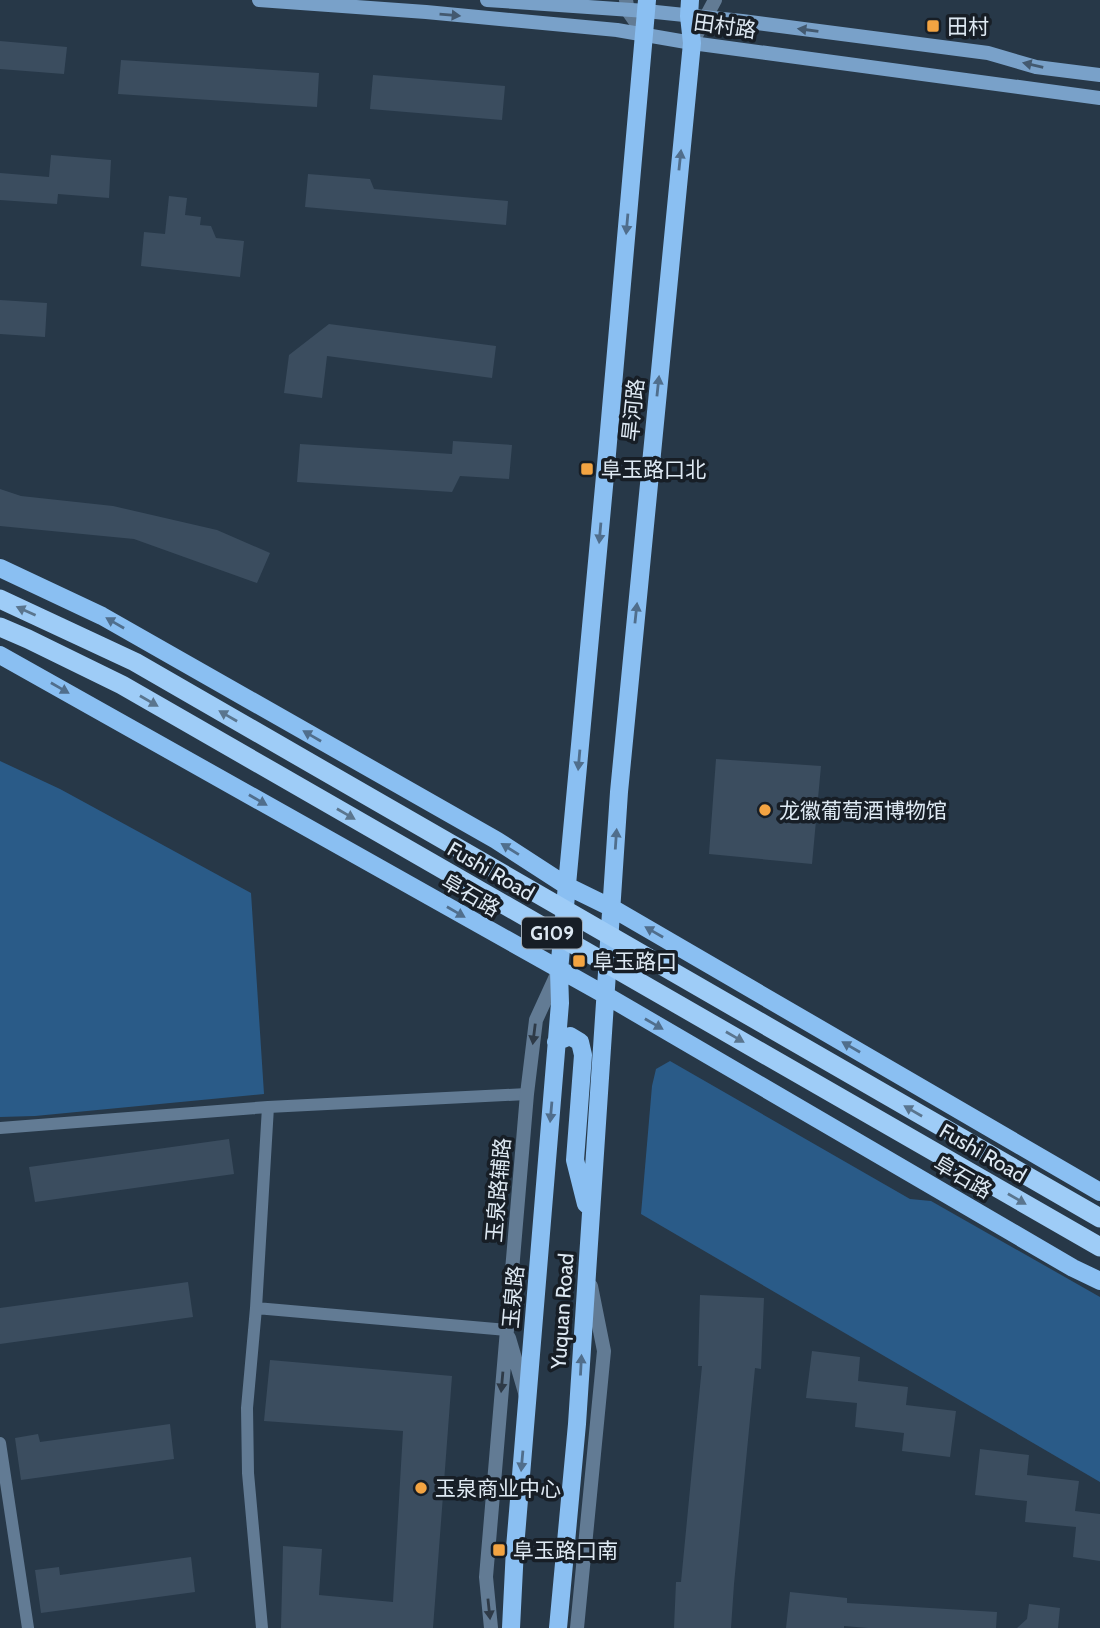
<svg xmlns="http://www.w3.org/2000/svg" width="1100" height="1628" font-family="Cabin,'Noto Sans SC',sans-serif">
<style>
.green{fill:#2a5b88}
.building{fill:#3b4d5f}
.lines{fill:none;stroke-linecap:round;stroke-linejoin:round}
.minor{stroke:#627b94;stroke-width:12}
.tertiary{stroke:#627b94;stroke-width:14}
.secondary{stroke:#79a1c9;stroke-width:14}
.primary{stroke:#8abff2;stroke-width:18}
.trunk-bridge{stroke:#9eccf7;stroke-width:19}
.oneway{fill:#43596f}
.oneway2{fill:#506e8c}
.oneway3{fill:#5a758e}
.oneway4{fill:#2e3a47}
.poi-dot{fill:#f3a442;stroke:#171e26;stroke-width:2.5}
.labels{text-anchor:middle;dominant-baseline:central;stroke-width:7;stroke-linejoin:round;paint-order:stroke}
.shield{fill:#171e26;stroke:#a2acb6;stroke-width:2}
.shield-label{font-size:19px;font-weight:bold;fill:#dee9f3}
.street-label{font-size:21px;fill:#dee9f3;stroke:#171e26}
.poi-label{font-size:21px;fill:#dee9f3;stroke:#171e26;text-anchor:start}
</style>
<rect width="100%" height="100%" fill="#273848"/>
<path class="green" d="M0 761 60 789 251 893 264 1094 35 1116 0 1117Z
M670 1061 910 1199 931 1201 1100 1297V1482L641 1214 652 1086 656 1069Z"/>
<path class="building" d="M0 41 67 47 64 74 0 69Z
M121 60 319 73 317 107 118 94Z
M373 75 505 86 502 120 370 109Z
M51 155 111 160 109 198 58 194 57 204 0 200V173L49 177Z
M308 174 370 179 374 189 508 201 506 225 305 207Z
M169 196 187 198 185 215 201 217 200 225 211 226 216 238 244 241 240 277 141 266 144 232 165 234Z
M0 300 47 303 45 337 0 334Z
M329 324 496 346 492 378 327 356 322 398 284 393 289 355Z
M453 441 512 445 509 479 460 476 452 492 297 482 300 444 452 454Z
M0 489 21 496 113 506 217 530 270 553 257 583 134 539 0 526Z
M716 759 821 766 812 864 709 854Z
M229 1139 234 1174 35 1202 29 1167Z
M188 1282 193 1317 0 1344V1308Z
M700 1295 764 1298 761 1369 755 1368 734 1584 731 1628H674L676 1582H681L702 1366H698Z
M812 1351 860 1357 858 1381 908 1387 906 1405 956 1411 950 1457 902 1451 904 1433 855 1427 857 1403 806 1398Z
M270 1360 452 1376 433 1628H281L283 1546 322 1549 319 1595 393 1602 403 1431 264 1421Z
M170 1424 174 1459 21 1480 15 1438 38 1434 40 1442Z
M980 1449 1029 1455 1027 1475 1079 1481 1075 1511 1100 1514V1561L1073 1557 1076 1527 1025 1522 1027 1501 975 1495Z
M191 1557 195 1592 41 1613 35 1570 59 1567 60 1575Z
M790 1592 847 1598V1603L997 1612 996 1628H868L844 1626V1628H786Z
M1029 1604 1060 1608 1058 1628H1017L1027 1619Z"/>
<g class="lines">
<path class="minor" d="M0 1128 268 1107 527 1094
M256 1308 507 1330
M0 1443 28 1628
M262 1628 248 1473 247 1408 256 1308 268 1107"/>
<path class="tertiary" d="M626 0 628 11 644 34
M692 43 715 0
M509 1338 526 1396
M491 1628 486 1577 527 1094 536 1020 558 972
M577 1628 604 1351 591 1286"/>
<path class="secondary" d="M259 0 426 12 617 30 692 43 1100 98
M487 0 646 11 742 21 988 53 1036 67 1100 75"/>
<path class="primary" d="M0 568 102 616 496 840 567 886 612 908 1100 1192
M0 655 607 996 1073 1268 1100 1281
M556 1042 570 1036 580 1042 583 1055 575 1160 586 1204
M511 1628 515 1548 560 1003 559 971 606 465 647 0
M558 1628 577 1424 619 792 692 43 689 16 690 0"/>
<path class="trunk-bridge" d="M0 599 135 662 1100 1218
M0 627 28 639 122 685 1100 1247"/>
</g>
<defs><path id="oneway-solid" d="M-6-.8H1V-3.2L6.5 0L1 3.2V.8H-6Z" transform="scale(1.75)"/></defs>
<g class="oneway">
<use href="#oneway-solid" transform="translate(450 15) rotate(5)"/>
<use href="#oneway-solid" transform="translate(808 30) rotate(-172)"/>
<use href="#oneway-solid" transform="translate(1033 65) rotate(-167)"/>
</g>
<g class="oneway2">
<use href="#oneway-solid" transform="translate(680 160) rotate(-84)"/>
<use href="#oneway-solid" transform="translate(627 224) rotate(95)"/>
<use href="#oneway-solid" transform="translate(658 386) rotate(-84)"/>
<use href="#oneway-solid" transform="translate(600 533) rotate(95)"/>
<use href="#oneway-solid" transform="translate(636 613) rotate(-84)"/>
<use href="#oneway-solid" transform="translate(115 623) rotate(-150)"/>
<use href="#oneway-solid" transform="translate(60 688) rotate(30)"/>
<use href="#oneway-solid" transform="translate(312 736) rotate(-150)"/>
<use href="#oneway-solid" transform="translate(579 760) rotate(95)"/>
<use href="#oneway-solid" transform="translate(258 800) rotate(30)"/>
<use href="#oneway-solid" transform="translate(616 839) rotate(-86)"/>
<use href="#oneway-solid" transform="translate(510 849) rotate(-148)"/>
<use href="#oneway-solid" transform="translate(456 912) rotate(30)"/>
<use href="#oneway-solid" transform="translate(654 932) rotate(-150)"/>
<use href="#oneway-solid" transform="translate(654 1024) rotate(30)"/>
<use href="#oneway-solid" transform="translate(851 1047) rotate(-150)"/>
<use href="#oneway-solid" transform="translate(551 1112) rotate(95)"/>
<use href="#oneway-solid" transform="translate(581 1365) rotate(-87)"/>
<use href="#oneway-solid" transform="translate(522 1461) rotate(95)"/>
</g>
<g class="oneway3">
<use href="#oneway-solid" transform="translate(26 611) rotate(-156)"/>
<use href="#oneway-solid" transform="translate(149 701) rotate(30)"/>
<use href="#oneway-solid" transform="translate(228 716) rotate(-150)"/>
<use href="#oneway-solid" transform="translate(346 814) rotate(30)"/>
<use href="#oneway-solid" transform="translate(735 1037) rotate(30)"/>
<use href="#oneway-solid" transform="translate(913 1111) rotate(-150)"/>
<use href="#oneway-solid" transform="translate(1017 1199) rotate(30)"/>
</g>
<g class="oneway4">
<use href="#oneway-solid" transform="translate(534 1034) rotate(97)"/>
<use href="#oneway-solid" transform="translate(502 1382) rotate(95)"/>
<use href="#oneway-solid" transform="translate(489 1609) rotate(84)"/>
</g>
<g class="poi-dot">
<rect x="926" y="19" width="14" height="14" rx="3.5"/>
<rect x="580" y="462" width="14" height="14" rx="3.5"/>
<circle cx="765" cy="810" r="7"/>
<rect x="572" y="954" width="14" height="14" rx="3.5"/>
<circle cx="421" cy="1488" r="7"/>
<rect x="492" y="1543" width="14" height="14" rx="3.5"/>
</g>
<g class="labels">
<rect class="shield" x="522" y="917.5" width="60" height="31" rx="5"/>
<g class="shield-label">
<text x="552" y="933">G109</text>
</g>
<g class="street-label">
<text transform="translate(725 26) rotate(8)">田村路</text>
<text transform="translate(633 410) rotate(-84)">旱河路</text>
<text transform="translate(491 871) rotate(30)">Fushi Road</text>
<text transform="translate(471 895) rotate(30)">阜石路</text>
<text transform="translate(983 1153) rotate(30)">Fushi Road</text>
<text transform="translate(963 1177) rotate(30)">阜石路</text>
<text transform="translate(498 1190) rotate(-85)">玉泉路辅路</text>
<text transform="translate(513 1297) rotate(-85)">玉泉路</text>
<text transform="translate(562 1311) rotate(-86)">Yuquan Road</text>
</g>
<g class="poi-label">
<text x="947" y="26">田村</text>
<text x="601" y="469">阜玉路口北</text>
<text x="779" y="810">龙徽葡萄酒博物馆</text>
<text x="593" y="961">阜玉路口</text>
<text x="435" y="1488">玉泉商业中心</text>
<text x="513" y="1550">阜玉路口南</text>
</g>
</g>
</svg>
